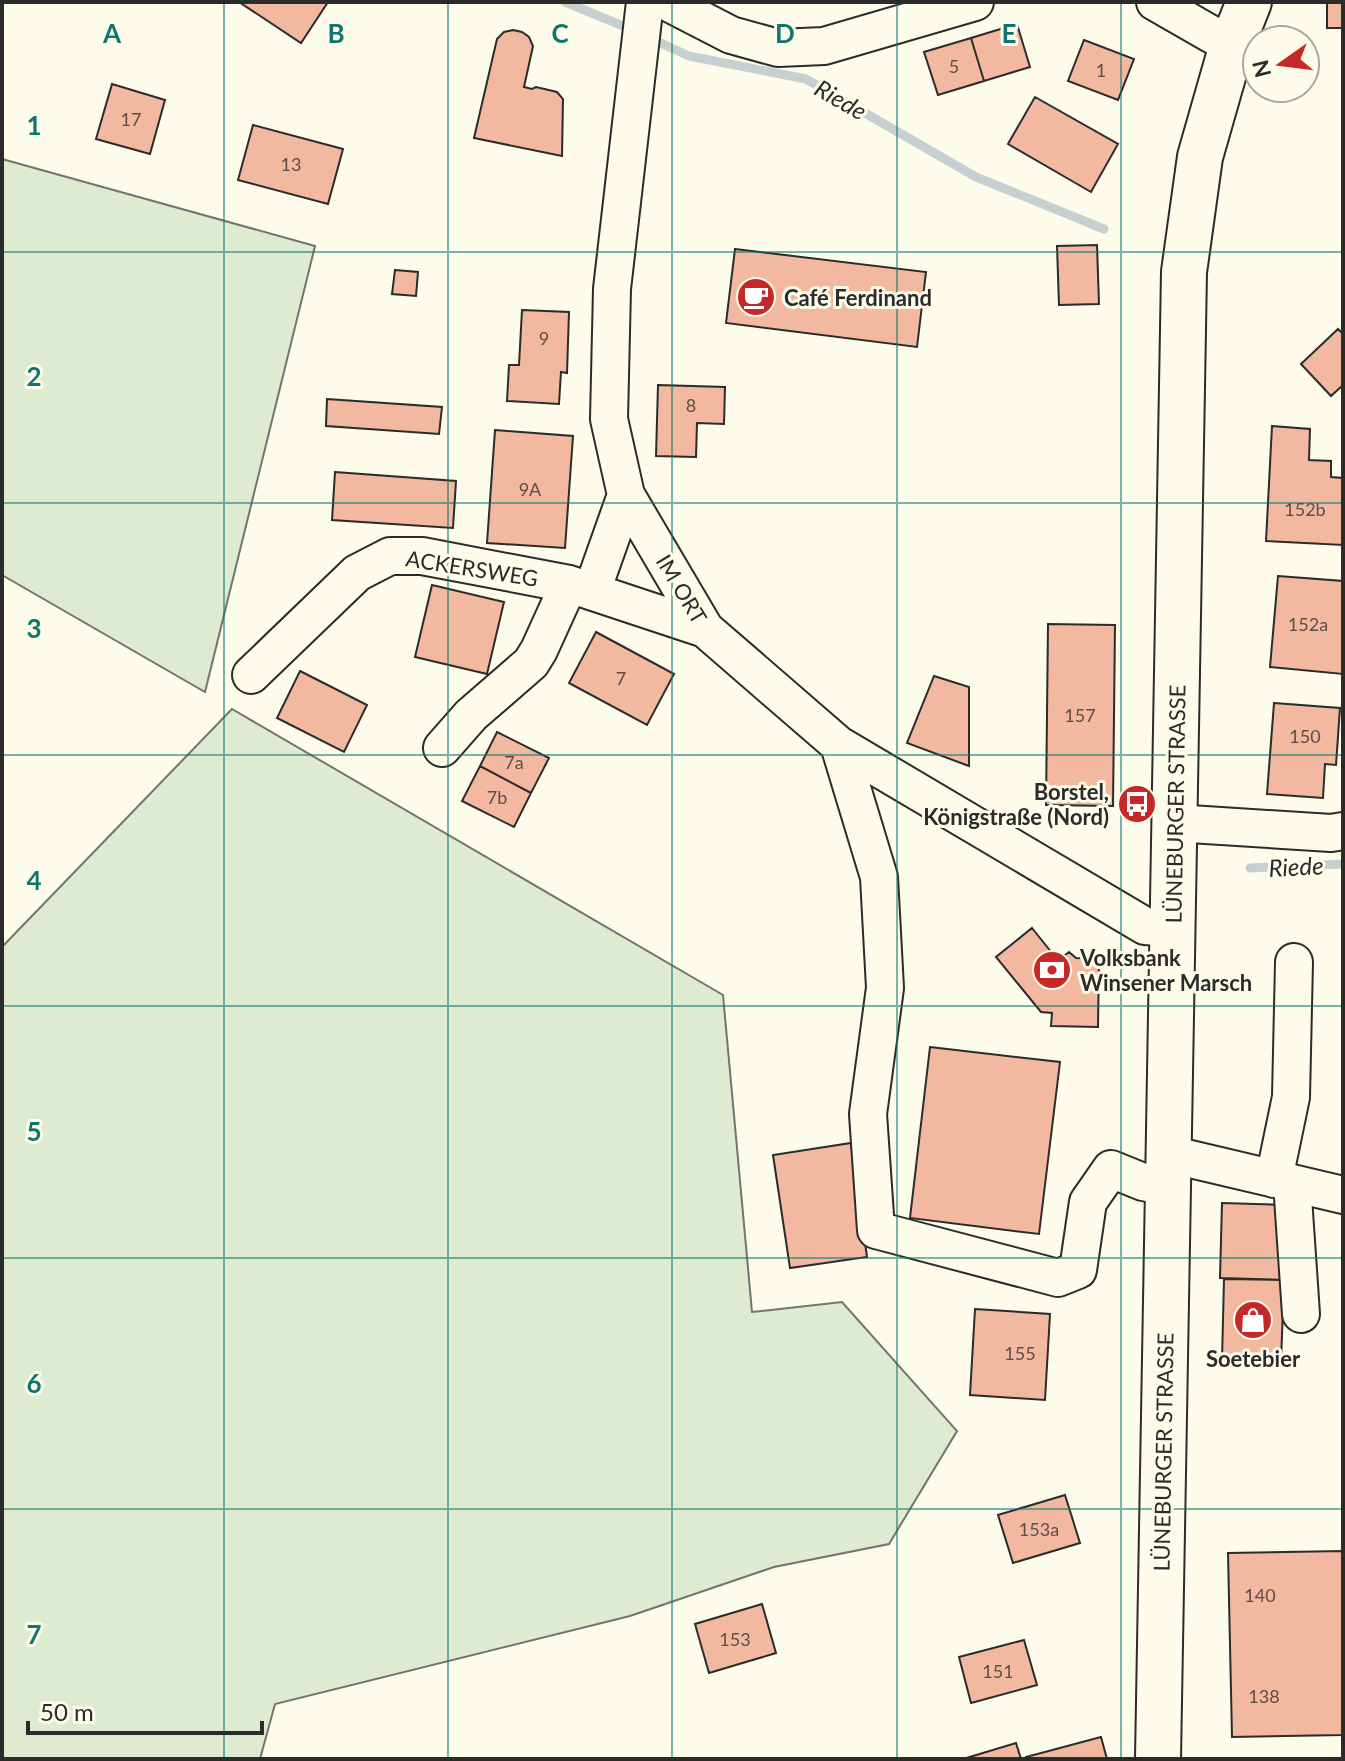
<svg xmlns="http://www.w3.org/2000/svg" width="1345" height="1761" font-family="Lato,sans-serif">
<style>
.green{fill:#deebd1;stroke:#74746e;stroke-width:2}
.lines{fill:none;stroke-linecap:round;stroke-linejoin:round}
.stream{stroke:#c7d0d0;stroke-width:9}
.building{fill:#f2b8a0;stroke:#2b2b2b;stroke-width:2}
.minor-casing{stroke:#2b2b2b;stroke-width:40}
.major-casing{stroke:#2b2b2b;stroke-width:48}
.minor{stroke:#fdfbea;stroke-width:36}
.major{stroke:#fdfbea;stroke-width:44}
.grid{fill:none;stroke:#0f766e;stroke-width:2;stroke-opacity:0.55}
.labels{text-anchor:middle;dominant-baseline:central;stroke-width:6;stroke-linejoin:round;paint-order:stroke}
.number-label{font-size:18px;fill:#5d4e48}
.poi-label{font-size:22px;font-weight:bold;fill:#2b2b2b;stroke:#fdfbea;text-anchor:start}
.street-label{font-size:22px;fill:#2b2b2b;stroke:#fdfbea}
.water-label{font-size:24px;font-style:italic;fill:#2b2b2b;stroke:#fdfbea}
.grid-label{font-size:26px;text-anchor:middle;font-weight:bold;fill:#0f766e;stroke:#fdfbea;stroke-width:6;stroke-linejoin:round;paint-order:stroke}
</style>
<rect width="100%" height="100%" fill="#fdfbea"/>
<path class="green" d="M2 159 315 246 205 692 2 575Z
M232 709 723 995 752 1312 842 1302 957 1431 889 1544 774 1567 630 1616 275 1704 260 1759H2V947Z"/>
<g class="lines">
<path class="stream" d="M565 2 633 30
M650 38 689 56 806 79 976 177 1104 229
M1250 868 1343 864"/>
</g>
<path class="building" d="M239 2H328L301 43Z
M1327 2H1343V28H1327Z
M1017 24 1030 67 984 81 971 38Z
M513 30 522 32 529 37 533 46 524 87 532 89 536 87 557 92 563 99 562 156 474 138 497 39 504 32Z
M971 38 984 81 938 95 924 52Z
M1084 40 1134 59 1118 100 1068 81Z
M112 84 165 100 150 154 96 139Z
M1035 97 1118 144 1091 192 1008 144Z
M253 125 343 149 328 204 238 180Z
M1097 245 1099 304 1059 305 1057 246Z
M735 249 926 272 917 347 726 323Z
M395 270 418 272 416 296 392 294Z
M522 310 569 312 567 373 561 372 559 404 507 401 509 365H519Z
M1338 329 1343 334V385L1331 396 1301 364Z
M658 385 725 387 724 424 697 423 696 457 656 456Z
M327 399 442 407 439 434 326 426Z
M1272 426 1310 429 1309 460 1331 461V477L1343 478V545L1266 541Z
M495 430 573 436 565 548 487 543Z
M335 472 456 481 453 528 332 520Z
M1278 576 1343 581V674L1270 667Z
M432 585 504 602 487 674 415 657Z
M1048 624 1115 625 1113 806 1046 805Z
M596 632 674 674 647 725 569 683Z
M300 671 367 705 344 752 277 718Z
M934 676 969 687V766L907 743Z
M1274 703 1340 708 1336 765 1325 764 1323 798 1267 794Z
M497 732 549 758 531 793 480 766Z
M480 766 531 793 514 827 462 801Z
M1032 928 1056 958H1061L1069 952 1076 958 1099 959 1098 1027 1051 1026 1052 1013 1041 1012 996 957Z
M930 1047 1060 1062 1039 1234 910 1218Z
M851 1143 867 1257 790 1268 773 1155Z
M1222 1203 1286 1205 1284 1280 1220 1278Z
M1224 1279 1284 1280 1281 1362 1222 1360Z
M975 1309 1050 1314 1045 1400 970 1395Z
M1065 1495 1080 1543 1013 1563 998 1515Z
M1343 1551V1735L1232 1737 1228 1553Z
M762 1604 776 1653 709 1673 695 1624Z
M1024 1640 1037 1685 971 1703 959 1657Z
M1101 1737 1107 1759H1026V1757Z
M1016 1743 1021 1759H963Z"/>
<g class="lines">
<defs>
<path id="minor" d="M645 2 612 289 609 419 626 495 705 629 839 745 1145 926 1172 928
M667 2 731 35 778 48 824 46 975 2
M1155 2 1209 33 1232 45
M592 591 626 495
M251 675 357 573 390 556H422L569 584 705 629
M839 745 879 877 885 988 868 1114 876 1230 1058 1278 1078 1270 1088 1202 1111 1169 1143 1182 1168 1187
M442 748 471 715 531 663 539 650 569 584
M1174 823 1331 833 1343 831
M1169 1154 1343 1195
M1274 1179 1291 1097 1294 962
M1292 1183 1301 1314"/>
<path id="major" d="M1158 1759 1184 272 1200 157 1232 45 1249 2"/>
</defs>
<use href="#minor" class="minor-casing"/>
<use href="#major" class="major-casing"/>
<use href="#minor" class="minor"/>
<use href="#major" class="major"/>
</g>
<path class="grid" d="M224 2V1759M448 2V1759M672 2V1759M897 2V1759M1121 2V1759M2 252H1343M2 503H1343M2 755H1343M2 1006H1343M2 1258H1343M2 1509H1343"/>
<defs>
<symbol id="cafe-disc" viewBox="-11 -11 22 22"><circle r="9.5" fill="#c62828" stroke="#fdfbea"/><path d="M-5.5-4.5H6V0H3Q3 3.5 0 3.5H-2.5Q-5.5 3.5-5.5 0ZM3-3.2v2h1.7v-2ZM-6 4.5H4V6H-6Z" fill="#fff"/></symbol>
<symbol id="bus-disc" viewBox="-11 -11 22 22"><circle r="9.5" fill="#c62828" stroke="#fdfbea"/><path d="M-5-6H5V4H4V6H2V4H-2V6H-4V4H-5ZM-3.5-4V0h7V-4ZM-3.5 1.2v1.5H-2V1.2ZM2 1.2v1.5H3.5V1.2Z" fill="#fff"/></symbol>
<symbol id="bank-disc" viewBox="-11 -11 22 22"><circle r="9.5" fill="#c62828" stroke="#fdfbea"/><path d="M-6-4H6V4H-6ZM0-2.3a2.3 2.3 0 1 0 0 4.6a2.3 2.3 0 1 0 0-4.6Z" fill="#fff"/></symbol>
<symbol id="shop-disc" viewBox="-11 -11 22 22"><circle r="9.5" fill="#c62828" stroke="#fdfbea"/><path d="M-5-2.5h2.3a2.7 3.5 0 0 1 5.4 0H5L5.5 6h-11ZM-1.5-2.5h3a1.5 2.3 0 0 0-3 0Z" fill="#fff"/></symbol>
</defs>
<g fill-rule="evenodd">
<use href="#cafe-disc" x="734" y="275" width="44" height="44"/>
<use href="#bus-disc" x="1115" y="782" width="44" height="44"/>
<use href="#bank-disc" x="1030" y="948" width="44" height="44"/>
<use href="#shop-disc" x="1231" y="1298" width="44" height="44"/>
</g>
<g class="labels">
<g class="number-label">
<text x="954" y="66">5</text>
<text x="1101" y="70">1</text>
<text x="131" y="119">17</text>
<text x="291" y="164">13</text>
<text x="544" y="338">9</text>
<text x="691" y="405">8</text>
<text x="530" y="489">9A</text>
<text x="1305" y="509">152b</text>
<text x="1308" y="624">152a</text>
<text x="621" y="678">7</text>
<text x="1080" y="715">157</text>
<text x="1305" y="736">150</text>
<text x="514" y="762">7a</text>
<text x="497" y="797">7b</text>
<text x="1020" y="1353">155</text>
<text x="1039" y="1529">153a</text>
<text x="1260" y="1595">140</text>
<text x="735" y="1639">153</text>
<text x="998" y="1671">151</text>
<text x="1264" y="1696">138</text>
</g>
<g class="poi-label">
<text x="784" y="297">Café Ferdinand</text>
<text x="1109" y="791" text-anchor="end">Borstel,<tspan x="1109" dy="25">Königstraße (Nord)</tspan></text>
<text x="1080" y="957">Volksbank<tspan x="1080" dy="25">Winsener Marsch</tspan></text>
<text x="1253" y="1358" text-anchor="middle">Soetebier</text>
</g>
<g class="street-label">
<text transform="translate(472 568) rotate(9)">ACKERSWEG</text>
<text transform="translate(682 589) rotate(59)">IM ORT</text>
<text transform="translate(1175 804) rotate(-89)">LÜNEBURGER STRASSE</text>
<text transform="translate(1163 1452) rotate(-89)">LÜNEBURGER STRASSE</text>
</g>
<g class="water-label">
<text transform="translate(841 99) rotate(30)">Riede</text>
<text transform="translate(1296 866) rotate(-3)">Riede</text>
</g>
</g>
<g class="grid-label">
<text x="112" y="43">A</text>
<text x="336" y="43">B</text>
<text x="560" y="43">C</text>
<text x="785" y="43">D</text>
<text x="1009" y="43">E</text>
<text x="34" y="135">1</text>
<text x="34" y="386">2</text>
<text x="34" y="638">3</text>
<text x="34" y="890">4</text>
<text x="34" y="1141">5</text>
<text x="34" y="1393">6</text>
<text x="34" y="1644">7</text>
</g>
<rect width="1345" height="1761" fill="none" stroke="#2b2b2b" stroke-width="8"/>
<g transform="translate(1281 64) rotate(256)"><circle r="38" fill="#fdfbea" stroke="#a9a89e" stroke-width="2"/>
<path d="M0-6L14 30L0 20L-14 30Z" fill="#c62828"/>
<text y="-12" font-size="22" font-weight="bold" text-anchor="middle" fill="#2b2b2b">N</text>
</g>
<path d="M28 1721v12h234v-12" fill="none" stroke="#2b2b2b" stroke-width="4"/>
<text x="40" y="1721" font-size="24" fill="#2b2b2b" stroke="#fdfbea" stroke-width="6" paint-order="stroke">50 m</text>
</svg>
